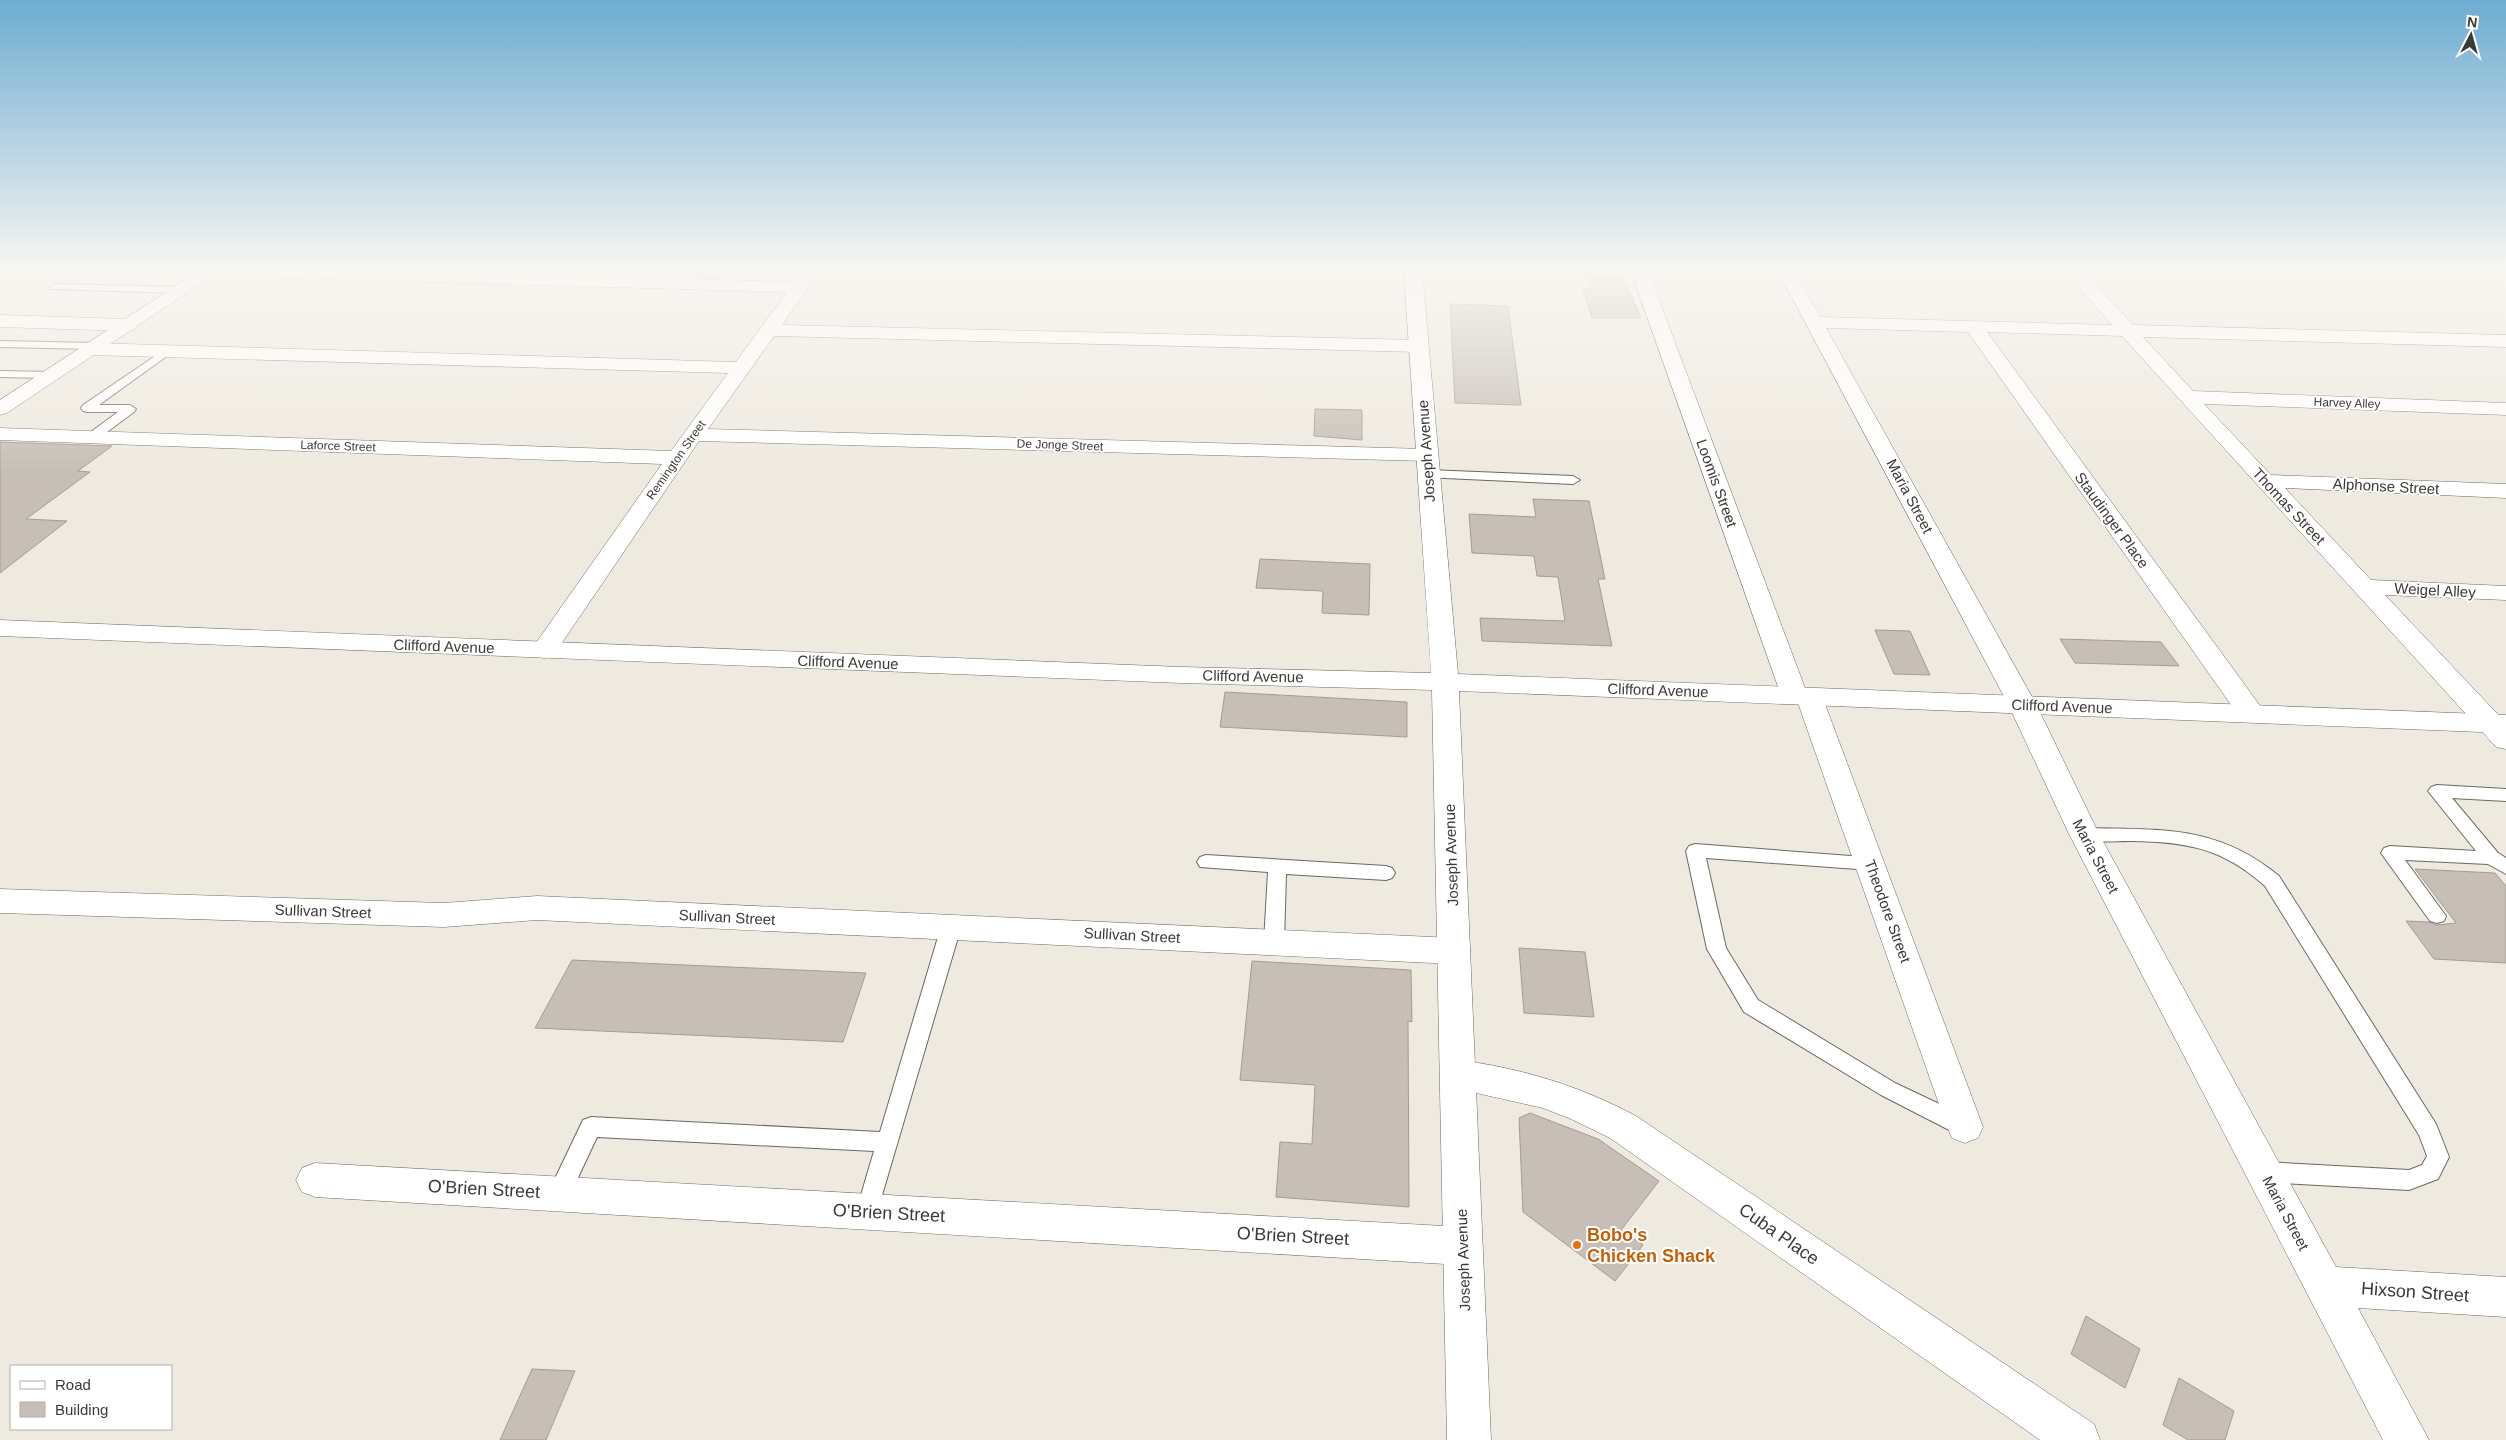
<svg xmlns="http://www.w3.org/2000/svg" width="2506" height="1440" font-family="Helvetica,sans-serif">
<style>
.building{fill:#c7bfb7;stroke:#a49c94}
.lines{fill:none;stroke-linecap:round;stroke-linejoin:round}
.service-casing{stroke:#6c6960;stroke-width:2}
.minor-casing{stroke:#6c6960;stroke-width:1}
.tertiary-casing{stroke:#6c6960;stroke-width:1}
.secondary-casing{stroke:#6c6960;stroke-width:1}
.service{fill:#fff;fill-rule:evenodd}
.minor{fill:#fff;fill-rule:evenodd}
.tertiary{fill:#fff;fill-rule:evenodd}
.secondary{fill:#fff;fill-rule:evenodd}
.food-dot{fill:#e8710a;stroke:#fff;stroke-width:2}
.labels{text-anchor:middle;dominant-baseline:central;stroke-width:4;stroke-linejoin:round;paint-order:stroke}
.far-street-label{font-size:12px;fill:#3c3a36;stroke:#fff}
.street-label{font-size:15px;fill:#3c3a36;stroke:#fff}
.near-street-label{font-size:18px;fill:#3c3a36;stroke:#fff}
.near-food-label{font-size:18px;font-weight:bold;fill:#c56008;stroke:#fff;text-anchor:start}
</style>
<rect width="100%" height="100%" fill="#efeae0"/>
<path class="building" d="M1586 275 1623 276 1641 318H1592L1583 289H1591Z
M1450 304 1508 306 1521 405 1455 403Z
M1315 409 1362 410V440L1314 436Z
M0 442 112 446 78 471 90 472 26 519 67 521 0 573Z
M1533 499 1589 501 1605 579H1598L1612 646 1482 641 1480 618 1565 621 1558 577 1537 576 1534 556 1472 553 1469 514 1536 517Z
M1260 559 1370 564 1369 615 1322 613 1323 591 1256 588Z
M1875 630 1910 631 1930 675 1894 674Z
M2060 639 2161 642 2179 666 2075 663Z
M1225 692 1407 702V737L1220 727Z
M2415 869 2495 873 2506 886V963L2434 959 2406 921 2428 922 2436 925 2456 923Z
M1519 948 1585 952 1594 1017 1524 1013Z
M572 960 866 973 843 1042 535 1028Z
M1252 961 1411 970 1412 1022 1408 1021 1409 1207 1276 1197 1280 1142 1312 1144 1315 1085 1240 1080Z
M1530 1113 1598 1139 1659 1181 1621 1230 1643 1245 1615 1281 1523 1212 1519 1118Z
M2086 1316 2140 1349 2125 1388 2071 1354Z
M532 1369 575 1371 546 1440H500Z
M2179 1378 2234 1411 2225 1440H2188L2163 1425Z"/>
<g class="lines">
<defs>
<path id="service" d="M197 271H214L209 274Z
M55 284 181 287 186 290 181 293 51 289 50 287Z
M0 341 95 343 101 346 95 349 0 347Z
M167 348 171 349V353L99 405H130L136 409 134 412 96 440H88L86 437 88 434 118 412H87L83 411 81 408 83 405Z
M0 371 51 372 57 375 51 378 0 377Z
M1428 470 1573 476 1580 480 1573 484 1423 477 1422 474 1423 471Z
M2437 785 2506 789V801L2452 798 2498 853 2506 858V874L2488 864 2405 860 2446 916 2444 921 2437 923 2430 921 2381 853 2384 848 2390 846 2476 851 2428 791 2431 787Z
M2084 828C2160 830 2216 824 2279 876L2436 1124 2449 1157 2438 1179 2409 1190 2264 1182 2256 1179 2253 1172 2256 1165 2264 1162 2409 1170 2422 1165 2427 1156 2419 1135 2265 886C2222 848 2188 842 2131 841 2114 841 2094 843 2078 839L2075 834 2078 829Z
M1695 844 1877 858 1880 863 1877 868 1871 870 1706 858 1726 948 1758 1000 1895 1083 1971 1119 1974 1126 1971 1133 1963 1136 1955 1133 1881 1095 1744 1012 1707 949 1686 851 1689 846Z
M1206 855 1386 866 1392 868 1395 873 1392 878 1386 880 1286 874 1284 942 1281 947 1274 949 1267 947 1264 942 1268 872 1200 867 1197 862 1200 857Z
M951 920 958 922 961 927 875 1219 867 1223 859 1219 856 1212 874 1151 597 1137 567 1201 559 1204 551 1201 548 1194 551 1187 583 1120 591 1117 880 1132 941 927 944 922Z"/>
<path id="minor" d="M200 271H391L795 282 802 271H819L782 325 1419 340 1426 342 1428 346 1426 350 1419 352 774 336 708 429 1426 449 1434 450 1437 455 1434 460 1426 461 699 441 553 656 544 658 535 656 531 650 662 464 0 440V428L671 451 728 373 91 355 84 353 81 349 84 345 91 343 736 362 787 292 209 276 203 275Z
M1631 271H1648L1805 688 1819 690 1822 696 1983 1127 1978 1138 1965 1143 1952 1138 1947 1127 1798 703 1784 701 1781 695Z
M1778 271H1794L1820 317 2112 325 2065 271H2083L2133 325 2506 335V347L2143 337 2193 391 2506 403V415L2204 404 2271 475 2506 484V498L2285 488 2371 580 2506 586V600L2385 595 2506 723V749L2496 747 2122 336 1987 332 2261 707 2265 713 2261 719 2251 722 2241 719 1968 332 1826 328 2036 704 2099 834 2336 1267 2506 1277V1317L2358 1308 2429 1440H2383L2069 834 2008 704Z
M0 315 128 319 135 321 137 325 135 329 128 331 0 327Z
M0 889 444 903 537 896 1454 938 1466 942 1470 951 1466 960 1454 964 537 920 444 927 0 913Z
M1458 1060C1521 1068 1580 1086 1636 1116L2094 1424 2100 1440H2040L1610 1138 1571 1119 1543 1108 1445 1086 1440 1075 1445 1064Z
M315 1163 1462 1227 1476 1233 1482 1246 1476 1259 1462 1265 315 1197 302 1192 296 1180 302 1168Z"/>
<path id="tertiary" d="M199 271H219L7 413 0 415V400Z"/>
<path id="secondary" d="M1404 271H1422L1458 674 2506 715V733L1459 691 1491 1440H1447L1432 690 1181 683 0 636V620L1181 667 1431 673Z"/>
</defs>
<use href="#service" class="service-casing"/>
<use href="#minor" class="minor-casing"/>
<use href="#tertiary" class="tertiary-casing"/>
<use href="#secondary" class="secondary-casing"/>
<use href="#service" class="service"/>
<use href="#minor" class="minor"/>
<use href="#tertiary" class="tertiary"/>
<use href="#secondary" class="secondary"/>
</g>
<linearGradient id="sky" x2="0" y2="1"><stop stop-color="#6dacd2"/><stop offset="0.57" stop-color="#f8f6f1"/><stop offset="1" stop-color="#f8f6f1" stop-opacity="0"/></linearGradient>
<rect width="2506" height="472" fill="url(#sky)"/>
<circle class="food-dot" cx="1577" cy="1245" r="5"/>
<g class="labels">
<g class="far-street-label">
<text transform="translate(2347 403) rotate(2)">Harvey Alley</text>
<text transform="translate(1060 445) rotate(2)">De Jonge Street</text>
<text transform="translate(338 446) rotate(2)">Laforce Street</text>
<text transform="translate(676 460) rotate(-55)">Remington Street</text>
</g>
<g class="street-label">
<text transform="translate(1426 451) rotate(-94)">Joseph Avenue</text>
<text transform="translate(1717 483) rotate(70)">Loomis Street</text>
<text transform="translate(2386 486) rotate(3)">Alphonse Street</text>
<text transform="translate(1910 496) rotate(62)">Maria Street</text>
<text transform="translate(2289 506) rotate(47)">Thomas Street</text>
<text transform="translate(2112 520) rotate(54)">Staudinger Place</text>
<text transform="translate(2435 590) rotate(3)">Weigel Alley</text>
<text transform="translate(444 646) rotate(2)">Clifford Avenue</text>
<text transform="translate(848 662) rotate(2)">Clifford Avenue</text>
<text transform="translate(1253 676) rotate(1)">Clifford Avenue</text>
<text transform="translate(1658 690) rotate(2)">Clifford Avenue</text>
<text transform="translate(2062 706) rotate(2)">Clifford Avenue</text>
<text transform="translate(1451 855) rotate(-92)">Joseph Avenue</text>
<text transform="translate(2096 856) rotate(62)">Maria Street</text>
<text transform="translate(323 911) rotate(2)">Sullivan Street</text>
<text transform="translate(1888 911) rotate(70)">Theodore Street</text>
<text transform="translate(727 917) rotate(3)">Sullivan Street</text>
<text transform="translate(1132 935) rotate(3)">Sullivan Street</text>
<text transform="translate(2286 1213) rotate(62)">Maria Street</text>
<text transform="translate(1463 1260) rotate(-92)">Joseph Avenue</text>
</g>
<g class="near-street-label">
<text transform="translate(484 1189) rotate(3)">O'Brien Street</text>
<text transform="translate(889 1213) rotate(3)">O'Brien Street</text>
<text transform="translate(1779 1234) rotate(35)">Cuba Place</text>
<text transform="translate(1293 1236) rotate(3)">O'Brien Street</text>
<text transform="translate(2415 1292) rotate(4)">Hixson Street</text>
</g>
<g class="near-food-label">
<text x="1587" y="1235">Bobo's<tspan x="1587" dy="21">Chicken Shack</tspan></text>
</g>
</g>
<rect x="10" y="1365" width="162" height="65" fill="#ffffff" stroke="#b1b0af"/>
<rect x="20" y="1381" width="25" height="8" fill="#ffffff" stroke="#b1b0af"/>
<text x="55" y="1390" font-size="15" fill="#3c3a36">Road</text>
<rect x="20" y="1402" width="25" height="15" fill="#c7bfb7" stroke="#b1b0af"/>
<text x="55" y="1415" font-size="15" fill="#3c3a36">Building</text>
<g transform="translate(2471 35) rotate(6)" stroke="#ffffff" stroke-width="4" paint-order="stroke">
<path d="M0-4L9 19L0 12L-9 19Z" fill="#3c3a36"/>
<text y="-8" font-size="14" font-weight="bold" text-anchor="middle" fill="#3c3a36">N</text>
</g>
</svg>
